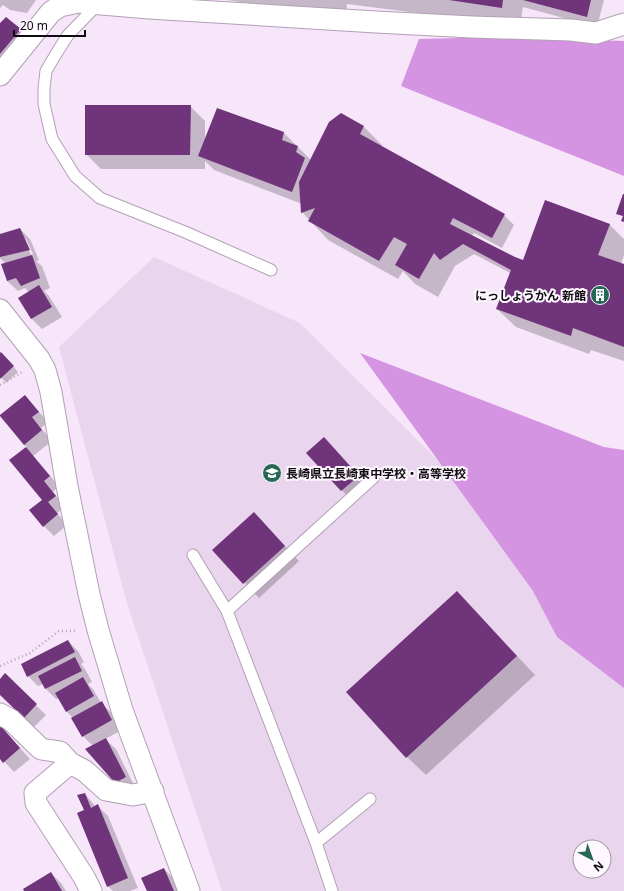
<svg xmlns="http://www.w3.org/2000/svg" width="624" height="891" font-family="'Noto Sans','Noto Sans JP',sans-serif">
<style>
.built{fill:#ead5ee;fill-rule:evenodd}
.forest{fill:#d594e2}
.shadow{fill:#0003;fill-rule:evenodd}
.building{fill:#6f347a}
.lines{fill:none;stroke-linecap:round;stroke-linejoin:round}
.lane-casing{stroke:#b1a1b4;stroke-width:13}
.street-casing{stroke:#b1a1b4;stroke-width:23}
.path{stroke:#b1a3b4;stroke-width:2.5;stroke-dasharray:1 3;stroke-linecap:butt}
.lane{stroke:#fff;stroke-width:11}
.street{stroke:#fff;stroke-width:21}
.labels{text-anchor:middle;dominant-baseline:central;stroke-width:4;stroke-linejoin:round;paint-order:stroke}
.poi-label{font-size:12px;font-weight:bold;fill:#0f0a10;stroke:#fef7ff;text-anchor:end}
</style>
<rect width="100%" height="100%" fill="#f7e5fa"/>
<path class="built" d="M154 257 300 323 624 646V891H222L126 600 59 347ZM580 847H604V871H580Z"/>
<path class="forest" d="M498 37 624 41V176L401 86 419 39Z
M360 353 604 447 624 450V688L557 637 533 591Z"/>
<path class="shadow" d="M0 0H36L27 13 10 10 3 5 0 8Z
M227 0H604L597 27 523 7 520 26 347 4 346 17Z
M0 25 20 30 30 40 0 76Z
M190 106 205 121V141L284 133 311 160 341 114 364 127 382 145 381 147 504 215 514 225 502 248 474 233 472 236 515 258 524 261 546 201 610 225 624 239V255L621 264 624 265V361L591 350 589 354 516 327 497 309 510 273 474 254 455 266 438 297 415 284 403 271 398 279 328 240 302 212V204L214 170 205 161V169H101L86 154Z
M20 229 30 239 39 260 36 261 42 266 50 288 44 291 49 296 62 317 42 329 32 319 19 298 29 292 25 288 18 291 7 281 3 265 6 264 0 258V235ZM24 239H26L33 254 31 255Z
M0 354 6 358 18 372 6 383 0 376Z
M25 396 48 422 41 428 52 441 33 456 59 486 53 492 65 507 57 513 67 525 54 536 44 526 43 500 11 461 27 447 24 445Z
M334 448 368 486 352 501 307 453Z
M254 513 299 561 259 598 214 550Z
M457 592 535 675 426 775 407 757Z
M68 641 78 651 84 662 81 664 85 669 92 682 88 684 93 689 101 703 112 713 122 730 105 739 116 749 135 787 116 782 93 746 83 736 73 718 66 711 59 698 56 699 46 689 43 684 38 686 28 676Z
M5 675 46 715 34 727 0 693V680Z
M0 726 30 759 14 772 0 757Z
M85 794 96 807 98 806 108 816 138 888 130 891H113L108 886 85 811Z
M164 869 174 879 179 891H148Z
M51 873 61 883 66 891H25Z"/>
<path class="building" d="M449 0H503L502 8Z
M523 0H591L587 17Z
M6 17 21 29 0 54V23Z
M85 105H191L190 155H85Z
M217 108 284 132 282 140 298 146 296 152 305 158 292 192 198 156Z
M341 113 364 126 360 134 505 214 492 238 453 218 450 224 515 257 523 260 545 200 610 224 598 255 624 264V347L573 328 571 336 496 309 511 270 463 244 440 260 434 253 419 279 395 265 407 244 394 237 379 261 308 221 315 208 301 213 299 182 329 122Z
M623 194H624V222L621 221 623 216 616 214Z
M20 228 30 250 0 257V234Z
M32 255 40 278 21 286 16 278 7 281 1 264Z
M39 285 52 307 31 319 18 298Z
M1 352 14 366 0 379V353Z
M25 395 39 412 32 417 42 430 24 445 0 416V415Z
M324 437 359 476 341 491 306 453Z
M26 447 50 476 44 481 56 496 48 502 58 514 43 527 29 510 42 500 9 460Z
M254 512 285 546 243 584 212 550Z
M457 591 517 656 406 758 346 692Z
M68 640 75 652 27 677 21 664Z
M75 657 82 671 45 689 38 676Z
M5 673 37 704 24 718 0 695V679Z
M83 677 94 696 66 712 55 693Z
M102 701 112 720 82 737 71 718Z
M0 725 20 748 3 763 0 759Z
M106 738 126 777 115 783 85 749Z
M85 793 91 808 98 804 128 878 107 887 77 813 84 810 77 795Z
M164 868 174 891H147L141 878Z
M51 872 62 891H24L23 889Z"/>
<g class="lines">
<defs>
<path id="lane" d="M98 4 68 35 56 54 46 71 44 88V104L52 139 75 176 100 198 185 232 271 270
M193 555 227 611 316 843 332 891
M227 611 373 478
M316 843 370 799"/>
<path id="street" d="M0 75 51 12 60 6 78 2 149 8 376 22 472 27 571 30 596 33 624 24
M0 310 39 359 45 370 51 392 67 486 89 594 98 630 122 710 189 891
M0 714 11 720 41 749 60 752 70 763 85 771 106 790 133 795 153 791
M70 763 35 793 36 803 84 877 91 891"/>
</defs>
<use href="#lane" class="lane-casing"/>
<use href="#street" class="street-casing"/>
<path class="path" d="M0 385 22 372
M0 666 30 653 59 631H75"/>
<use href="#lane" class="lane"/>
<use href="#street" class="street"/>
</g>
<defs>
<symbol id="building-disc" viewBox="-11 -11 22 22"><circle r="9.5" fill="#276754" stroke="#fef7ff"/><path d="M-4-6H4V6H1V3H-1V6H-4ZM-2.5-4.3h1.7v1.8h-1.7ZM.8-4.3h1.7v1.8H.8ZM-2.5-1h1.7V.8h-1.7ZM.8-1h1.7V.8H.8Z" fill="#fff"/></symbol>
<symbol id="school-disc" viewBox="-11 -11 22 22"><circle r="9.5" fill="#276754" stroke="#fef7ff"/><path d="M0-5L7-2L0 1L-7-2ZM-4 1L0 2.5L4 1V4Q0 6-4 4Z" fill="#fff"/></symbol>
</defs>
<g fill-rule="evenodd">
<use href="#building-disc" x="589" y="284" width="22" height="22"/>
<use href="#school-disc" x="261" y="462" width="22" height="22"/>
</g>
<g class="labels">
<g class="poi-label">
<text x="586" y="295">にっしょうかん 新館</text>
<text x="286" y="473" text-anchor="start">長崎県立長崎東中学校・高等学校</text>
</g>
</g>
<g transform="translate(592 859) rotate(139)"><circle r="19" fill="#fef7ff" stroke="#9e989f"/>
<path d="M0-3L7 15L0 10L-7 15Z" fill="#276754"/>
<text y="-6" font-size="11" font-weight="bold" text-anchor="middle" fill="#0f0a10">N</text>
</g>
<path d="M14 30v6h71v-6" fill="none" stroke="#0f0a10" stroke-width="2"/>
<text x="20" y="30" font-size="12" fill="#0f0a10" stroke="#fef7ff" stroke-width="3" paint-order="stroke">20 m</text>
</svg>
